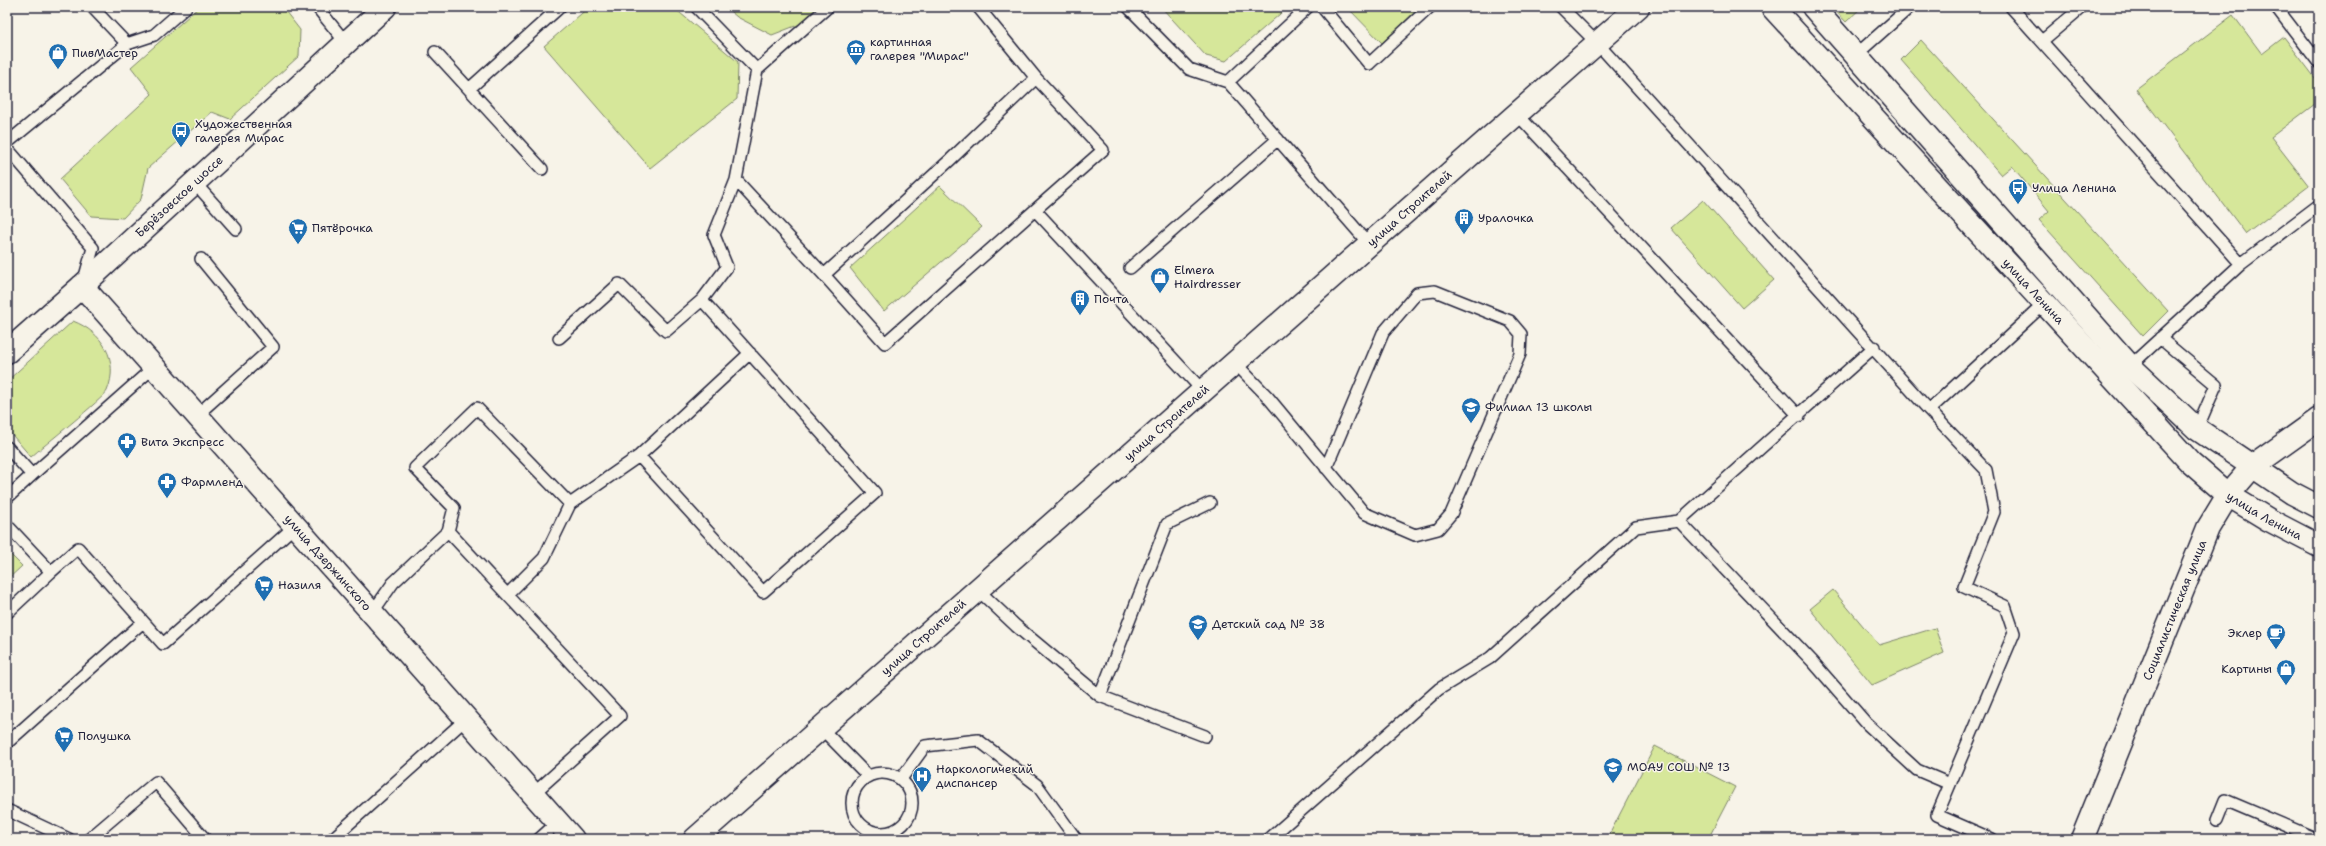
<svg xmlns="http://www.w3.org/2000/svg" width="2326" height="846" font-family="'Shantell Sans',sans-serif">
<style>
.green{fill:#d6e79a;stroke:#7c846a}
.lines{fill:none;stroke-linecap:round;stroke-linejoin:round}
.service-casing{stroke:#22223b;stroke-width:14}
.tertiary-casing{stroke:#22223b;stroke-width:25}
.secondary-casing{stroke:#22223b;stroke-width:25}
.service{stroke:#f7f3e8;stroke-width:11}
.tertiary{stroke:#f7f3e8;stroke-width:22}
.secondary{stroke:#f7f3e8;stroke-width:22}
.labels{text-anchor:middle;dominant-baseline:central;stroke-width:3;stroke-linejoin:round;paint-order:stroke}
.poi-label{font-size:12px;fill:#22223b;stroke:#f7f3e8;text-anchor:start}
.street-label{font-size:12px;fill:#22223b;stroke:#f7f3e8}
</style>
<rect width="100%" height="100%" fill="#f7f3e8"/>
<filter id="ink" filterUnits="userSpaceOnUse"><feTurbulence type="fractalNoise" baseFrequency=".025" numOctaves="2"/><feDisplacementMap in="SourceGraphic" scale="8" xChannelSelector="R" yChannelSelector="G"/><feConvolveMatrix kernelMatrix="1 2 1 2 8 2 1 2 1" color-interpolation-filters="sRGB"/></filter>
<g filter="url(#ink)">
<path class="green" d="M199 7H282L300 30 299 56 230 119 212 112 148 168 141 199 123 218 91 216 60 179 152 94 131 67Z
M589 7H673L738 62 737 99 650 168 544 46Z
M725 7H821L803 23 772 35 737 17Z
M1161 7H1288L1226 61 1206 56Z
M1347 7H1420L1382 43Z
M1832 7H1862L1846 22Z
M2233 15 2262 54 2284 37 2319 83V101L2271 137 2309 186 2246 234 2136 89Z
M1921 40 2168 311 2143 336 2039 220 2049 211 2012 166 2001 175 1901 60Z
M940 186 982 227 884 311 850 268Z
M1703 200 1774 280 1742 308 1671 228Z
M73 321C102 332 120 360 107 391 104 398 42 447 31 457L7 429V381Z
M7 551 22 566 7 580Z
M1833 590 1879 645 1935 628 1944 653 1872 685 1810 609Z
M1655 746 1735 787 1708 839H1607Z"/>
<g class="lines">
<defs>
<path id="service" d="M92 7 127 44 154 35 186 7
M317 7 346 43
M696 7 757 70 828 7
M978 7 1036 78 1103 150 1035 210 1203 391
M1128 7 1189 69 1228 82 1369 244
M1322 7 1369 64 1430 7
M1561 7 1597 43 1929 410
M2011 7 2241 264
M2276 7 2319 63
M2042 41 2082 7
M435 52 542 169
M1857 54 1910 7
M757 70 736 180 824 275
M1228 82 1308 7
M469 89 560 7
M1517 114 1799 416
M7 143 127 44
M7 148 93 248 84 280
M194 182 236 229
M1035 210 885 343 824 275 950 160 1036 78
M1130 268 1278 139
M702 300 727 267 714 235 736 180
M559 338 619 284 666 331 702 300 875 493 763 592 639 456
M2160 338 2216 385 2197 429
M1235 363 1267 396 1364 513 1415 535 1438 529 1451 514 1520 354 1521 334 1510 321 1435 291 1417 293 1383 333 1326 468
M2130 366 2241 264 2319 205
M197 415 273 347 201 259
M7 447 32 475 154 367
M7 498 32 475
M1679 521 1813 662 1867 724 1917 770 1950 784
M7 525 51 572 7 613
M448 531 620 716 533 794
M51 572 78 548 163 644 295 526
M978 590 1016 626 1100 696 1205 736
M508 594 544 558 570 504 639 456 750 353
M372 613 393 583 448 531 454 508 415 468 477 408 570 504
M1100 696 1167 524 1210 503
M821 728 867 775
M7 743 143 622
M852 803a30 30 0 1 1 60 0a30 30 0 1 1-60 0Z
M901 779 925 746 978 740 1037 785 1076 839
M7 810 69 839
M2217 820 2225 800 2317 839
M89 839 156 782 205 839
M332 839 466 719
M539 839 558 822
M1269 839 1439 689 1490 658 1636 527 1679 521 1874 347
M1992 839 1937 815 2014 633 2005 606 1964 587 1994 512 1986 470 1929 410 2044 304"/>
<g id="tertiary">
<path id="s1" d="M695 839 1638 7"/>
</g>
<g id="secondary">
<path id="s2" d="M1772 7 2190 462 2228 495 2269 520 2319 546"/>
<path d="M1813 7 2130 366 2197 429 2292 493 2319 507"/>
<path id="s3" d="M82 286 573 839"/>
<path id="s4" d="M7 352 82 286 385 7"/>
<path id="s5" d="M2082 839 2208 528 2228 495 2252 467 2319 419"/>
</g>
</defs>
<use href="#service" class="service-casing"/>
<use href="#tertiary" class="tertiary-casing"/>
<use href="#secondary" class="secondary-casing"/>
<use href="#service" class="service"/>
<use href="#tertiary" class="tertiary"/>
<use href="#secondary" class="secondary"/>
</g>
</g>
<defs>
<symbol id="museum-pin" viewBox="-11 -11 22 30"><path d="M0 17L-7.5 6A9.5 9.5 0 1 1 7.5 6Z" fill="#1f6fb2" stroke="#f7f3e8"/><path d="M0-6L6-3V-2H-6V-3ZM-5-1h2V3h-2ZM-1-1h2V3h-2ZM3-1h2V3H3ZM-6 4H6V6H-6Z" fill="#fff"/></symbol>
<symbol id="shop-pin" viewBox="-11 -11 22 30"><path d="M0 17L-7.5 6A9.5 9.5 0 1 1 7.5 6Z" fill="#1f6fb2" stroke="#f7f3e8"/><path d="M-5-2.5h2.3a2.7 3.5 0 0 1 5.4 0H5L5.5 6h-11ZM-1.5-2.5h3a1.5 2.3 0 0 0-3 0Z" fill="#fff"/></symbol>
<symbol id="bus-pin" viewBox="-11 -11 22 30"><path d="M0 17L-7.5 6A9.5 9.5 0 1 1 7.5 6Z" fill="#1f6fb2" stroke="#f7f3e8"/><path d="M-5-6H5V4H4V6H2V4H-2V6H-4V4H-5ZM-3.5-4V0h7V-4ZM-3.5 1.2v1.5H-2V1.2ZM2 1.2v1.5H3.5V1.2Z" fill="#fff"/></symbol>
<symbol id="building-pin" viewBox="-11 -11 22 30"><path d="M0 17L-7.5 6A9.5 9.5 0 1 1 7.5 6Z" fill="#1f6fb2" stroke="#f7f3e8"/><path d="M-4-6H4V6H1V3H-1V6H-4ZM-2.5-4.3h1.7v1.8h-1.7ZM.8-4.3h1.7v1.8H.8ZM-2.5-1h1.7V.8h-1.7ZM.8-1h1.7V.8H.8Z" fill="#fff"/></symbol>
<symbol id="supermarket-pin" viewBox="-11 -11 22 30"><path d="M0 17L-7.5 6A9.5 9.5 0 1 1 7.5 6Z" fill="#1f6fb2" stroke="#f7f3e8"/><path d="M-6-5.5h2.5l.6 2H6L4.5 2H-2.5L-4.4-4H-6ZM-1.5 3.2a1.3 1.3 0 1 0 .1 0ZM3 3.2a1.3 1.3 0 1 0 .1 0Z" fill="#fff"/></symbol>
<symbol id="school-pin" viewBox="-11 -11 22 30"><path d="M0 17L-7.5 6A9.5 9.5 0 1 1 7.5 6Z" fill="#1f6fb2" stroke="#f7f3e8"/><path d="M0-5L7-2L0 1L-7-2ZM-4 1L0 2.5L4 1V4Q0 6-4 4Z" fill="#fff"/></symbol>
<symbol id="pharmacy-pin" viewBox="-11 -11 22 30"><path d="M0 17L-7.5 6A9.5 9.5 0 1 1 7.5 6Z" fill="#1f6fb2" stroke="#f7f3e8"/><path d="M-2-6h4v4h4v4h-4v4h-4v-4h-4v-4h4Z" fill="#fff"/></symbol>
<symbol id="cafe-pin" viewBox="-11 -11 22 30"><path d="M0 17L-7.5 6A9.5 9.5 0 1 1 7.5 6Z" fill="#1f6fb2" stroke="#f7f3e8"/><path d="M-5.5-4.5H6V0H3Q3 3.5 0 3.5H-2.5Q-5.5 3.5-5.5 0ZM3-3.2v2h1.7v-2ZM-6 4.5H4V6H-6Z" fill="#fff"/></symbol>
<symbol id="hospital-pin" viewBox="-11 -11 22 30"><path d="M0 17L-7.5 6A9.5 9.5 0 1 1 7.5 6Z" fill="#1f6fb2" stroke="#f7f3e8"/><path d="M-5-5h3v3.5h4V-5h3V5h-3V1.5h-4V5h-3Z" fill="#fff"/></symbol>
</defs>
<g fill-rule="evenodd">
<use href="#museum-pin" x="845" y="38" width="22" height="30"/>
<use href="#shop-pin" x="47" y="42" width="22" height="30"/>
<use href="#bus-pin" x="170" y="120" width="22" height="30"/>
<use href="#bus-pin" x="2007" y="177" width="22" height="30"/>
<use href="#building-pin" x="1453" y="207" width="22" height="30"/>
<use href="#supermarket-pin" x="287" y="217" width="22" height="30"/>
<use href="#shop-pin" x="1149" y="266" width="22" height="30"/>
<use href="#building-pin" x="1069" y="288" width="22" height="30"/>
<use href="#school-pin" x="1460" y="396" width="22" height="30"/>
<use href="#pharmacy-pin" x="116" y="431" width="22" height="30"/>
<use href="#pharmacy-pin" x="156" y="471" width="22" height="30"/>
<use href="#supermarket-pin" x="253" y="574" width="22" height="30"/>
<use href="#school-pin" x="1187" y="613" width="22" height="30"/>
<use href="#cafe-pin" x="2265" y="622" width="22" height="30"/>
<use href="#shop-pin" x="2275" y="658" width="22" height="30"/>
<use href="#supermarket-pin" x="53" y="725" width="22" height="30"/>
<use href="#school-pin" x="1602" y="756" width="22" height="30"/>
<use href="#hospital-pin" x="911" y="765" width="22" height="30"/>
</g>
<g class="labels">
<g class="poi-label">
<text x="870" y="42">картинная<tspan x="870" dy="14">галерея "Мирас"</tspan></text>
<text x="72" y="53">ПивМастер</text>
<text x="195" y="124">Художественная<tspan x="195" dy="14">галерея Мирас</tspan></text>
<text x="2032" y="188">Улица Ленина</text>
<text x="1478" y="218">Уралочка</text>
<text x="312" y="228">Пятёрочка</text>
<text x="1174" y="270">Elmera<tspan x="1174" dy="14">Hairdresser</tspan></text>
<text x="1094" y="299">Почта</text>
<text x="1485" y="407">Филиал 13 школы</text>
<text x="141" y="442">Вита Экспресс</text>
<text x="181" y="482">Фармленд</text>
<text x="278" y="585">Назиля</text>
<text x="1212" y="624">Детский сад № 38</text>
<text x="2262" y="633" text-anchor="end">Эклер</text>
<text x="2272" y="669" text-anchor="end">Картины</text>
<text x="78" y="736">Полушка</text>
<text x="1627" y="767">МОАУ СОШ № 13</text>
<text x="936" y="769">Наркологичекий<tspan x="936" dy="14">диспансер</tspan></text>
</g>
<g class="street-label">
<text stroke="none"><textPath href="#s4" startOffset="232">Берёзовское шоссе</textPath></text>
<text stroke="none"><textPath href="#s1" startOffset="953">улица Строителей</textPath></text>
<text stroke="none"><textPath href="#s2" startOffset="386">улица Ленина</textPath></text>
<text stroke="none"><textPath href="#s1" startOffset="629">улица Строителей</textPath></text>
<text stroke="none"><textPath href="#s2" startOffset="710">улица Ленина</textPath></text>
<text stroke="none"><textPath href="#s3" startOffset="370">улица Дзержинского</textPath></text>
<text stroke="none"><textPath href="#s5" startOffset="247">Социалистическая улица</textPath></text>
<text stroke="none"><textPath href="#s1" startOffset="305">улица Строителей</textPath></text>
</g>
</g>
<rect width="2326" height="846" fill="none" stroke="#f7f3e8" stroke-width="24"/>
<rect x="12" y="12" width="2302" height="822" fill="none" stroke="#22223b" stroke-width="1.5" filter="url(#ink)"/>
</svg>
